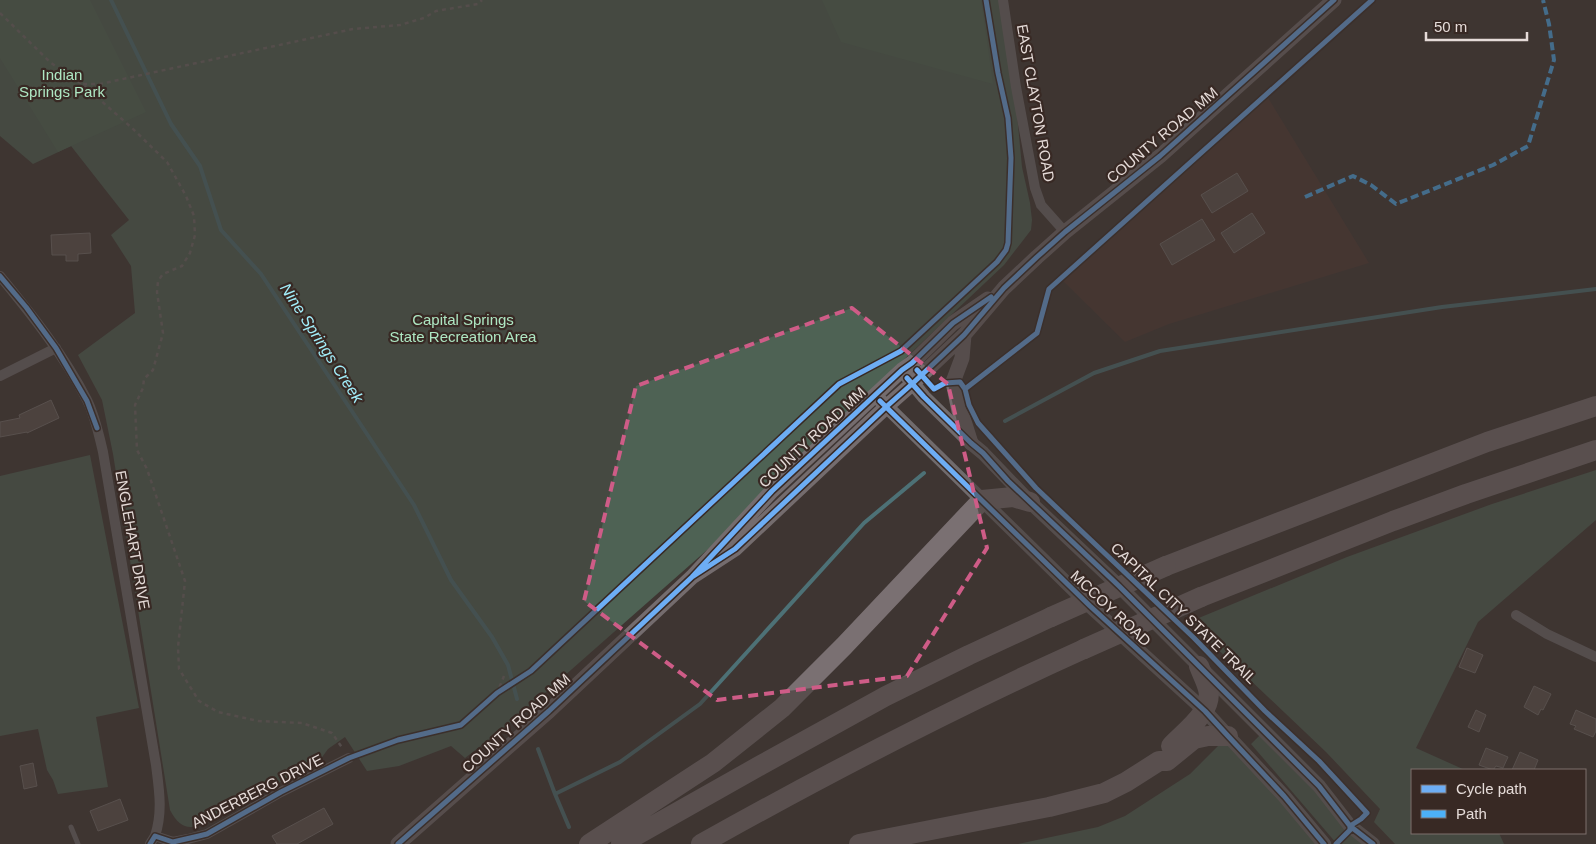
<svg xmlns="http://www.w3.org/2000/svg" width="1596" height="844" font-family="Helvetica,sans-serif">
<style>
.built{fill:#4e3932}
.green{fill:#4e6254}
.forest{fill:#506958}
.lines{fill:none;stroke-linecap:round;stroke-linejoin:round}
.stream{stroke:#4d7176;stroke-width:4}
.building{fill:#5d534f;stroke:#77706d}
.path{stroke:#6f6a6a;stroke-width:2.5;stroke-dasharray:4 4;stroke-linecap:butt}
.service{stroke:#706b6d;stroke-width:5}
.minor{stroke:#706b6d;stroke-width:10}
.tertiary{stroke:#706b6d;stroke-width:14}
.secondary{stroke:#746c6e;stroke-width:15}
.motorway{stroke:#7a7072;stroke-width:20}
.motorway-bridge{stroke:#7a7072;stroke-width:20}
.quiet{stroke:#4cb0f7;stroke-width:4;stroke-dasharray:8 4;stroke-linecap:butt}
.cycleway-casing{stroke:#382924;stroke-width:8}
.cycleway{stroke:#6dadf4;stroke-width:5}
.marked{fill:none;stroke:#ce5c87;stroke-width:4;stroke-dasharray:10 6;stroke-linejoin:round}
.labels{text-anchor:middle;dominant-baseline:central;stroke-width:4.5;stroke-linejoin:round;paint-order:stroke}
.park-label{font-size:15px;fill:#aee7c3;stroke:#382924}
.street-label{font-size:15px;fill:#e5dbd8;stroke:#382924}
.water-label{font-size:16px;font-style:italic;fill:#a2eefa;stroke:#382924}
</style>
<rect width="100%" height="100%" fill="#3e3532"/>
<path class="built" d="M1267 96 1369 263 1169 324 1125 342 1061 279Z"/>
<path class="green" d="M0 0H1002L1014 83 1022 167 1030 203 1032 220 1031 230 1004 265 822 437 724 535 512 722 465 758 451 746 399 766 367 771 345 737 328 749 320 760 207 823C189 830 180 829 170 810L113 454 102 400 78 355 135 313 131 266 111 235 129 220 71 146 33 164 0 136Z
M90 455 139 708 96 717 108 787 58 794 53 780 47 770 38 729 0 736V476Z
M1596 470V520L1478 622 1416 748 1465 770H1412V833H1499L1504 844H1395L1374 822 1380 809 1326 752 1189 622 1347 557 1492 504Z
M1264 731 1374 844H1337L1251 744Z
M1222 742 1229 745 1322 844H1018L1098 827 1125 816 1190 774Z"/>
<path class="forest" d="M0 0H90L146 112 58 152 0 58Z
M822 0H981L993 84 841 42Z"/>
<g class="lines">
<path class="stream" d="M111 0 171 124 200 166 221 230 261 274 414 505 451 580 492 637 508 665 517 699
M1005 421 1094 373 1160 351 1442 307 1596 289
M538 749 555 794 569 827
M555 794 620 762 700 704 864 523 924 473"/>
</g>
<path class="building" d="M1237 173 1248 191 1212 213 1201 195Z
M1252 213 1265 233 1234 253 1221 233Z
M1202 219 1215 240 1172 265 1160 244Z
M90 233 91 253 78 254V261H66V255H52L51 235Z
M51 400 59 418 27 433V432L0 437V422L20 418 19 415Z
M1467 648 1483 655 1475 673 1459 667Z
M1534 686 1551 694 1543 710 1541 709 1538 715 1524 707Z
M1476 710 1486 715 1479 732 1468 727Z
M1576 710 1596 719V731L1593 737 1574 729 1576 726 1570 724Z
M1486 748 1508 757 1503 768 1496 766 1493 770 1479 765Z
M1520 752 1538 760 1534 770H1512Z
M33 763 37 786 24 789 20 766Z
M120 799 128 820 98 831 90 811Z
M324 808 333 824 297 844H277L272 836Z"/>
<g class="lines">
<path class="path" d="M0 13 51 63 82 84 132 128 167 162 186 196 194 216 195 235 190 253 182 266 163 274 158 281 157 292 163 333 153 370 144 379 143 388 135 405 137 450 147 469 185 581 178 647 179 669 199 701 218 712 258 721 302 723 332 733 343 749
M83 84H100L353 29 400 25 424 18 436 11 478 4 482 0
M360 754 398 740 461 725 497 693 504 676"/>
<path class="service" d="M71 827 78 844"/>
<path class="minor" d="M1003 0 1016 87 1035 188 1041 205 1065 232
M0 276C32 315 64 355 87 400 95 416 99 435 103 452L156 765C159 789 163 812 155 836
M0 376 56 348
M1516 615 1547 634 1596 657
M150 844 155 836 173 842 188 839 207 834 281 792 349 758"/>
<path class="tertiary" d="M902 370 924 397 971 443 983 453 1030 502 1119 586 1319 786 1350 826 1373 844
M879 399 1090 606 1205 711 1228 736 1284 796 1324 844"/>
<path class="secondary" d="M964 335 962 358 953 382 959 411 963 418 971 443
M692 577 735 549 886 407 912 384 964 335 1004 288 1037 257 1065 232 1160 156 1334 0
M398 844 549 711 692 577 772 491 902 370 912 363 953 323 988 299"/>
<path class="motorway" d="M1166 566 1487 442 1596 406
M1201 597 1393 521 1466 494 1596 450
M1171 746C1185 731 1214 711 1208 689 1206 681 1202 674 1199 666
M589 844 713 763 782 708 844 646 982 500 1013 497 1030 502
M621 844 761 765 886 696 969 655 1051 617
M701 844C826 774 953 708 1084 649
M859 844 1049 807 1104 793 1126 782 1159 761H1167L1194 739 1208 736H1228"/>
<path class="motorway-bridge" d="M1051 617 1166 566
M1084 649 1201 597"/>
<path class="quiet" d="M1305 197 1353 176 1371 185 1396 204 1493 165 1528 146 1554 60 1549 24 1543 0"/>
<defs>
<path id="cycleway" d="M0 276 26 307 56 348 87 401 97 428
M917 370 934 389 945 383 960 382 965 389 969 405 978 423 1036 488 1194 638 1265 711 1319 761 1367 813 1361 819 1350 826V830L1336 844
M907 378 924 397 971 443 983 453 1008 481 1119 586 1319 786 1350 826 1373 844
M965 389 1037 333 1049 289 1372 0
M880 401 1090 606 1205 711 1228 736 1284 796 1324 844
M692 577 735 549 886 407 912 384 964 335 1004 288 1037 257 1065 232 1160 156 1334 0
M150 844 155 836 173 842 199 836 207 834 281 792 349 758 398 740 461 725 497 693 531 671 839 384 901 351 997 262 1006 250 1008 243 1011 158 1008 118 998 73 986 0
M398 844 549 711 692 577 772 491 902 370 912 363 953 323 991 297"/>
</defs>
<use href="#cycleway" class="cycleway-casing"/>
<use href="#cycleway" class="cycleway"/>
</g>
<path d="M0 0H1596V844H0ZM852 308 948 384 987 548 907 676 717 700 584 601 636 386Z" fill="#3e3532" fill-opacity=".55" fill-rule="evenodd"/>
<path class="marked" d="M852 308 948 384 987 548 907 676 717 700 584 601 636 386Z"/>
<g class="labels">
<g class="park-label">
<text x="62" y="74">Indian<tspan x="62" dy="17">Springs Park</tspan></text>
<text x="463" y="319">Capital Springs<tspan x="463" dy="17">State Recreation Area</tspan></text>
</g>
<g class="street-label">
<text transform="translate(1036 103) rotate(80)">EAST CLAYTON ROAD</text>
<text transform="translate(1162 135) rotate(-40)">COUNTY ROAD MM</text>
<text transform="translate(812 437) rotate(-43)">COUNTY ROAD MM</text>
<text transform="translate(133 540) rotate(80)">ENGLEHART DRIVE</text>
<text transform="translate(1111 608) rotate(43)">MCCOY ROAD</text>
<text transform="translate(1184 613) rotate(44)">CAPITAL CITY STATE TRAIL</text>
<text transform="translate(516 723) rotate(-42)">COUNTY ROAD MM</text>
<text transform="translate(257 791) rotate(-27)">ANDERBERG DRIVE</text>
</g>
<g class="water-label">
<text transform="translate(322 343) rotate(57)">Nine Springs Creek</text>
</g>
</g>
<rect x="1411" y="769" width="175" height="65" fill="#382924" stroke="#7d706c"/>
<rect x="1421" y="785" width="25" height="8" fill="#6dadf4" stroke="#7d706c"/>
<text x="1456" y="794" font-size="15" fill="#e5dbd8">Cycle path</text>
<rect x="1421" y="810" width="25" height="8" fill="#4cb0f7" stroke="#7d706c"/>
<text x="1456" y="819" font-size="15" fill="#e5dbd8">Path</text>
<path d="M1426 32v8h101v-8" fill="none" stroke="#e5dbd8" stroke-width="2.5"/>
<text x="1434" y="32" font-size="15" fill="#e5dbd8" stroke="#382924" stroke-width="4" paint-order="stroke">50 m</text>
</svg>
